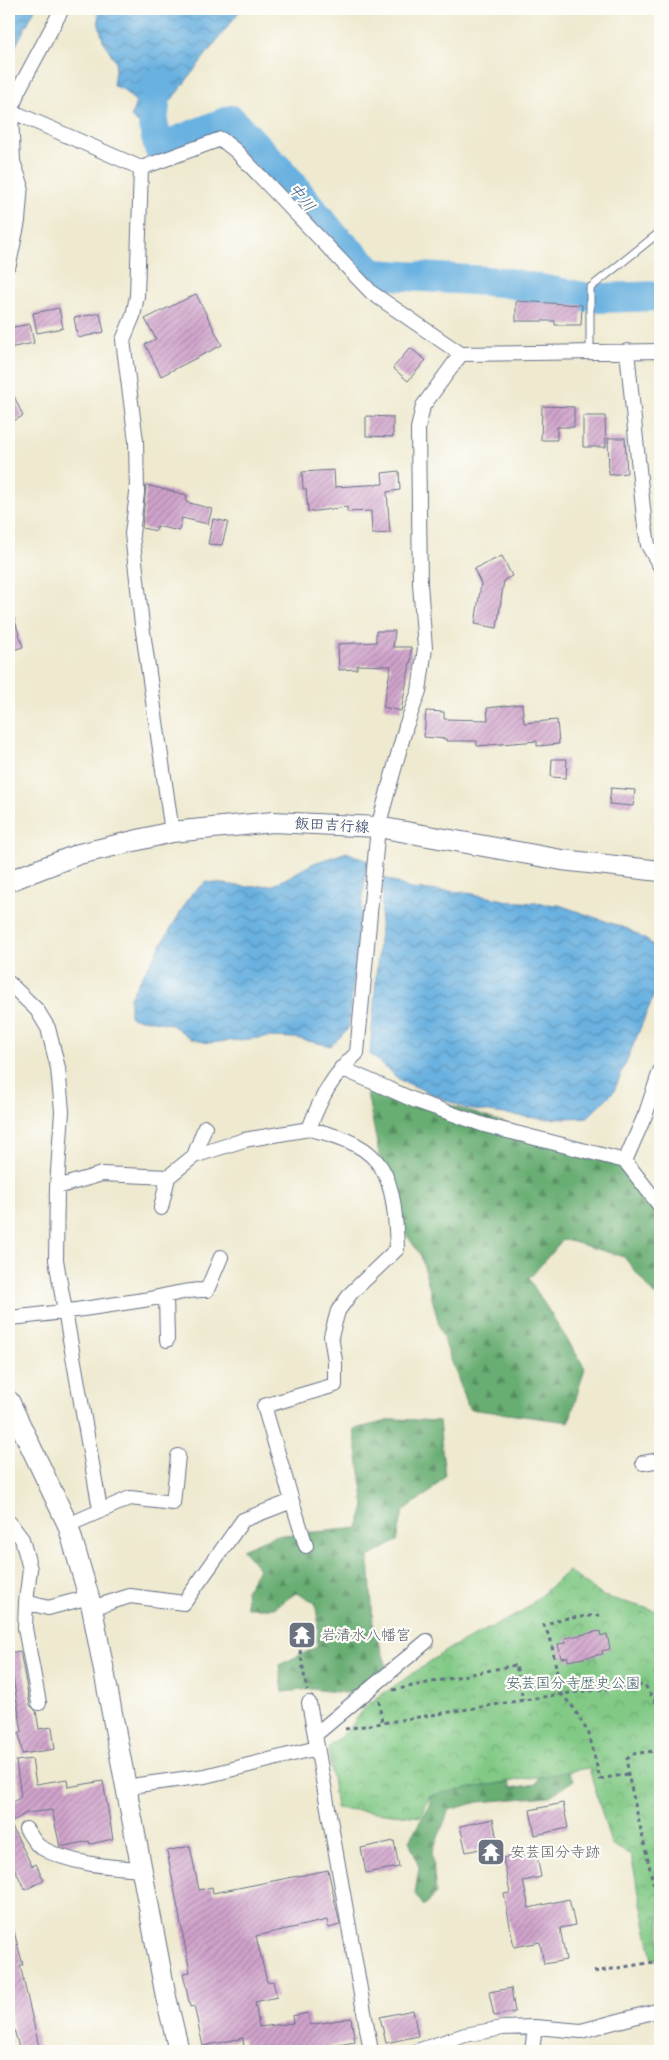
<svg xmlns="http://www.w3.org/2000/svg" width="669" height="2060" font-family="Sriracha,'Klee One',sans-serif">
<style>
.forest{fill:url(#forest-firs);stroke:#426e68}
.park{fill:url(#park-crowns);stroke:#4e7c72}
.water{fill:url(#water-waves);stroke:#42709f}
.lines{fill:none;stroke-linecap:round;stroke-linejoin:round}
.river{stroke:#69b1e0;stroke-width:30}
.building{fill:url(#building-hatch)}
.lane-casing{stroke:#657086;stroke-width:9}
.street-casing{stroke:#657086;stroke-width:16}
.secondary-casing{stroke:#657086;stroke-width:22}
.path{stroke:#657086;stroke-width:3;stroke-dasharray:4 4;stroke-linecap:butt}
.lane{stroke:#fff;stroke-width:7}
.street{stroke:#fff;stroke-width:14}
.secondary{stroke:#fff;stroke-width:20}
.labels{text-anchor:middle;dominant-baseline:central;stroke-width:4.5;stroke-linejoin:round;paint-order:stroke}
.street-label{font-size:15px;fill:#1b2f5e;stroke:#fdfcf7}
.worship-label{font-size:15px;fill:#5b616d;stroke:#fdfcf7;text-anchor:start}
.park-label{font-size:15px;fill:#3a5d6a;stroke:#fdfcf7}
.water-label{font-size:16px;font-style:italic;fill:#365c8c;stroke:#fdfcf7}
</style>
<defs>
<pattern id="forest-firs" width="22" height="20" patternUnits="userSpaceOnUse" patternTransform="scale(1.25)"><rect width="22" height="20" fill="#68ad72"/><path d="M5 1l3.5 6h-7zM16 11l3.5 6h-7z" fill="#558d61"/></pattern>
<pattern id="park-crowns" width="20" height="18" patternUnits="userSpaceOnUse" patternTransform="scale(1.25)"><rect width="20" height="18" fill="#81c985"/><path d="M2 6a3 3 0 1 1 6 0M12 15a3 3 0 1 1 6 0" fill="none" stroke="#69a470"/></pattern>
<pattern id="water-waves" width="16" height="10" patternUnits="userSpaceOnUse" patternTransform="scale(1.25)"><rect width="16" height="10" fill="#69b1e0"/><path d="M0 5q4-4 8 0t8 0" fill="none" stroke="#5690b9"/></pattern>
<pattern id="building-hatch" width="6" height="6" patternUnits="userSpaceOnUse" patternTransform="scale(1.25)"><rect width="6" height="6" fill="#d0a3cb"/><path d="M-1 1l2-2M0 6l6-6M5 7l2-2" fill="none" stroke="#a885a8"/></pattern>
</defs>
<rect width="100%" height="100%" fill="#fdfcf7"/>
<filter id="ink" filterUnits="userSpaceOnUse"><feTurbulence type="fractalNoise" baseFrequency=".02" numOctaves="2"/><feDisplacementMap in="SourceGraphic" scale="10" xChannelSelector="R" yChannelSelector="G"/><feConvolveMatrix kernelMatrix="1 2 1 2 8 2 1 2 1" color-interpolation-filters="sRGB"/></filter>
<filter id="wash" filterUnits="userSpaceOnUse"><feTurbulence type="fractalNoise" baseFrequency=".0096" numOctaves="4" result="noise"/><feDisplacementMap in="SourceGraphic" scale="20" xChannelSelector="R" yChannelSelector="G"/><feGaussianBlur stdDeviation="1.12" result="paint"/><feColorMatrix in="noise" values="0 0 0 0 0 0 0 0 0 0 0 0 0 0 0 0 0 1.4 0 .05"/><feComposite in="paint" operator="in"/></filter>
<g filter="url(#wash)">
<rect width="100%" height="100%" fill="#eee9cf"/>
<path class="forest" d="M364 1078 625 1161 660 1204V1296L654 1295 624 1257 563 1239 529 1279 585 1368 569 1422 469 1409 441 1332 421 1256 390 1210Z
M396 1419 439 1421 445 1476 430 1492 403 1511 397 1541 369 1557 373 1622 390 1677 363 1695 311 1689 283 1692 279 1665 317 1647 318 1621 315 1602 296 1593 274 1608H247L246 1589 259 1569 242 1549 273 1536 358 1528 365 1507 354 1429Z
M500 1761 512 1788 536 1784 543 1767 565 1768 574 1780 550 1796 479 1802 449 1810 432 1853 436 1893 424 1906 415 1894 419 1867 409 1840 430 1805V1782Z"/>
<path class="park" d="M568 1571 603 1596 660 1612V1959L653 1960 631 1855 611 1844 589 1768 430 1795 421 1817 336 1808 328 1748 348 1730 368 1704 450 1648 522 1612Z"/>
<path class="water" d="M9 9H35L12 53 9 55Z
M98 9H241L153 124 142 126 131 117 136 102 121 88 113 86 116 62 103 40 99 25Z
M347 852 367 861 348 1029 331 1046 295 1038 268 1037 208 1043 191 1039 171 1024 130 1017V997L192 893 207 882 248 887 274 885 314 863Z
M384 877 410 889 463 892 509 901 559 905 628 929 651 943 660 960 659 983 614 1091 588 1117 543 1119 467 1109 400 1080 370 1054Z"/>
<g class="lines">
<path class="river" d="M157 84 153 124 159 148 231 120 285 176 334 236 374 274 502 282 584 297
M599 298 660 296"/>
</g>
<g id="blocks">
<path class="building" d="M196 294 222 345 161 376 145 344 156 339 145 319Z
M516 301 582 305 581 325H555V321H516Z
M59 308 63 328 37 333 33 313Z
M100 313 104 332 78 338 74 318Z
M30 324 34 343 9 348V328Z
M410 348 426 360 408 381 393 368Z
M9 385 23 416 9 423Z
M542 406 574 407V427H557V440H541Z
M366 416 393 417V437L366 436Z
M583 416H605L606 447H583Z
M608 438H625L627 473 609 475Z
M334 470 335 487 383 484 382 473 399 471 400 490 387 492 390 533 372 534 371 511 347 512V507L308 512 306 489H303L302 472Z
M146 485 187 495 186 502 212 509 208 524 182 518 179 531 157 526 156 531 142 528Z
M213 519 228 522 222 545 208 544Z
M502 556 512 576 504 580 497 628 475 624 481 584 474 569Z
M12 611 23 647 9 651V612Z
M376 631H395L393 647H411V658L401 711 383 707 391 666 357 665V669L339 670 338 644 376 642Z
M522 704 524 723 557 720 559 744 537 746V741L477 746V741H446V739L424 737 426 711 444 712V719L488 720 487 708Z
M552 759H567L566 778 551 777Z
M611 788 635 790 633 806 609 804Z
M600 1631 601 1636 607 1634 610 1649 602 1651 603 1654 568 1661V1657L561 1658 558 1644 566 1643 565 1638Z
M20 1651 30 1705 36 1711 39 1729 52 1727 55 1749 22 1754 19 1732H22L9 1653Z
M32 1759 36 1784 67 1779 68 1787 103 1781 113 1839 90 1844 89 1841 60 1847 52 1810 26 1813 10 1823 32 1866 36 1864 44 1880 25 1890 9 1857V1805L21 1797 16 1761Z
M563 1803 568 1828 535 1835 530 1810Z
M493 1819 498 1845 466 1852 460 1826Z
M394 1841 399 1867 366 1873 361 1848Z
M190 1846 199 1890 212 1887 213 1893 328 1870 340 1925 329 1928 327 1920 256 1936 267 1982 273 1981 277 1997 255 2002 259 2027 293 2023 292 2016 308 2013 310 2025 351 2018 355 2042 327 2047 328 2051H256L255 2047 244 2048 243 2038 203 2046 194 2006 190 2007 183 1973 190 1972 167 1851Z
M536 1851 541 1877 523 1881 529 1908 569 1899 575 1925 560 1928 566 1960 544 1964 540 1942 514 1947 504 1894 510 1893 503 1858Z
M13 1928 23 1965H20L40 2051H20L9 2011V1929Z
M511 1988 515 2012 494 2016 489 1992Z
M413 2010 418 2036 386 2043 380 2017Z"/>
</g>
</g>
<g filter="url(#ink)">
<use href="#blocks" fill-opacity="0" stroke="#657086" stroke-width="1"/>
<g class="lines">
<defs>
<path id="lane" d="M590 352V288L660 232"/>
<path id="street" d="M11 111 141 168 221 139 236 151 372 293 461 354 660 351
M141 168 137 296 133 316 123 340 136 441 137 493 132 534 142 625 172 832
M9 264 18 221 21 184 13 162 11 111 18 91 62 9
M627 351 644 518 648 545 660 566
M9 983 37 1010 48 1028 58 1068 62 1111 57 1187 56 1260 100 1509
M341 1068 416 1101 484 1125 625 1161 660 1206
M194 1156 205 1127
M625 1161 646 1113 660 1071
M57 1187 102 1174 168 1177
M161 1208 168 1177 194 1156 244 1140 309 1129C321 1097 332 1076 357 1053L378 827 406 726 419 691 425 648 420 584 418 429 423 406 461 354
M166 1296 167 1340
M9 1318C54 1314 98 1307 143 1300 164 1297 185 1289 207 1290L221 1257
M643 1463 660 1460
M292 1501 306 1546
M9 1522 22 1539 30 1569 26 1602 48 1608 89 1597
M68 1525 130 1498 173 1503 178 1456
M26 1602 25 1628 39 1703
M92 1608 130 1596 184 1603 243 1520 292 1501 264 1406 335 1385V1361L331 1336 338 1311 351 1293 397 1249C394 1174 387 1146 309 1129
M309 1703 315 1735
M127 1793 138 1785 205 1776 317 1748
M26 1829C30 1834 35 1844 40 1847 69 1864 109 1867 142 1869
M371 2051 315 1735 427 1641
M417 2051 465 2035 503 2028 535 2027 581 2031 660 2010
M532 2051 535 2027"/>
<path id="secondary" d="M9 881 79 854 172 832 273 822 378 827 562 860 660 871
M9 1401 68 1525 92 1608 166 1997 179 2051"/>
</defs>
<use href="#lane" class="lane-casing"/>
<use href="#street" class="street-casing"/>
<use href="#secondary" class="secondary-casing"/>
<path class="path" d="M600 1615 561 1619 544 1625 551 1641 561 1694 573 1707 589 1734 600 1779 628 1774
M300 1650 307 1691
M393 1690 516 1665 523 1700
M379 1701 382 1723
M345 1729 561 1694 645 1685 660 1710
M660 1750 633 1754 627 1759 628 1774 660 1912
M594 1972 660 1961"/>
<use href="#lane" class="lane"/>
<use href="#street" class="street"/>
<use href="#secondary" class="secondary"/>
</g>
</g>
<defs>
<symbol id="temple-square" viewBox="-11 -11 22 22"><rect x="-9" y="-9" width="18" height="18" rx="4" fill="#6b7280" stroke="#fdfcf7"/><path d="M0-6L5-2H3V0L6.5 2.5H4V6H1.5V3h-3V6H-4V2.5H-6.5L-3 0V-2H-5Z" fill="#fff"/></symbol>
</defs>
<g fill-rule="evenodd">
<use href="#temple-square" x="286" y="1619" width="32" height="32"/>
<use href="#temple-square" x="475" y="1836" width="32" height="32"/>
</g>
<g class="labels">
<g class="street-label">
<text transform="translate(332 825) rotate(3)">飯田吉行線</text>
</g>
<g class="worship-label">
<text x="321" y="1635">岩清水八幡宮</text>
<text x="510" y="1852">安芸国分寺跡</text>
</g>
<g class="park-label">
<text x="573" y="1683">安芸国分寺歴史公園</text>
</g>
<g class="water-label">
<text transform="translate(302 197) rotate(51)">中川</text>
</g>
</g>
<rect width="669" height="2060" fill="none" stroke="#fdfcf7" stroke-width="30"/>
</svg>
